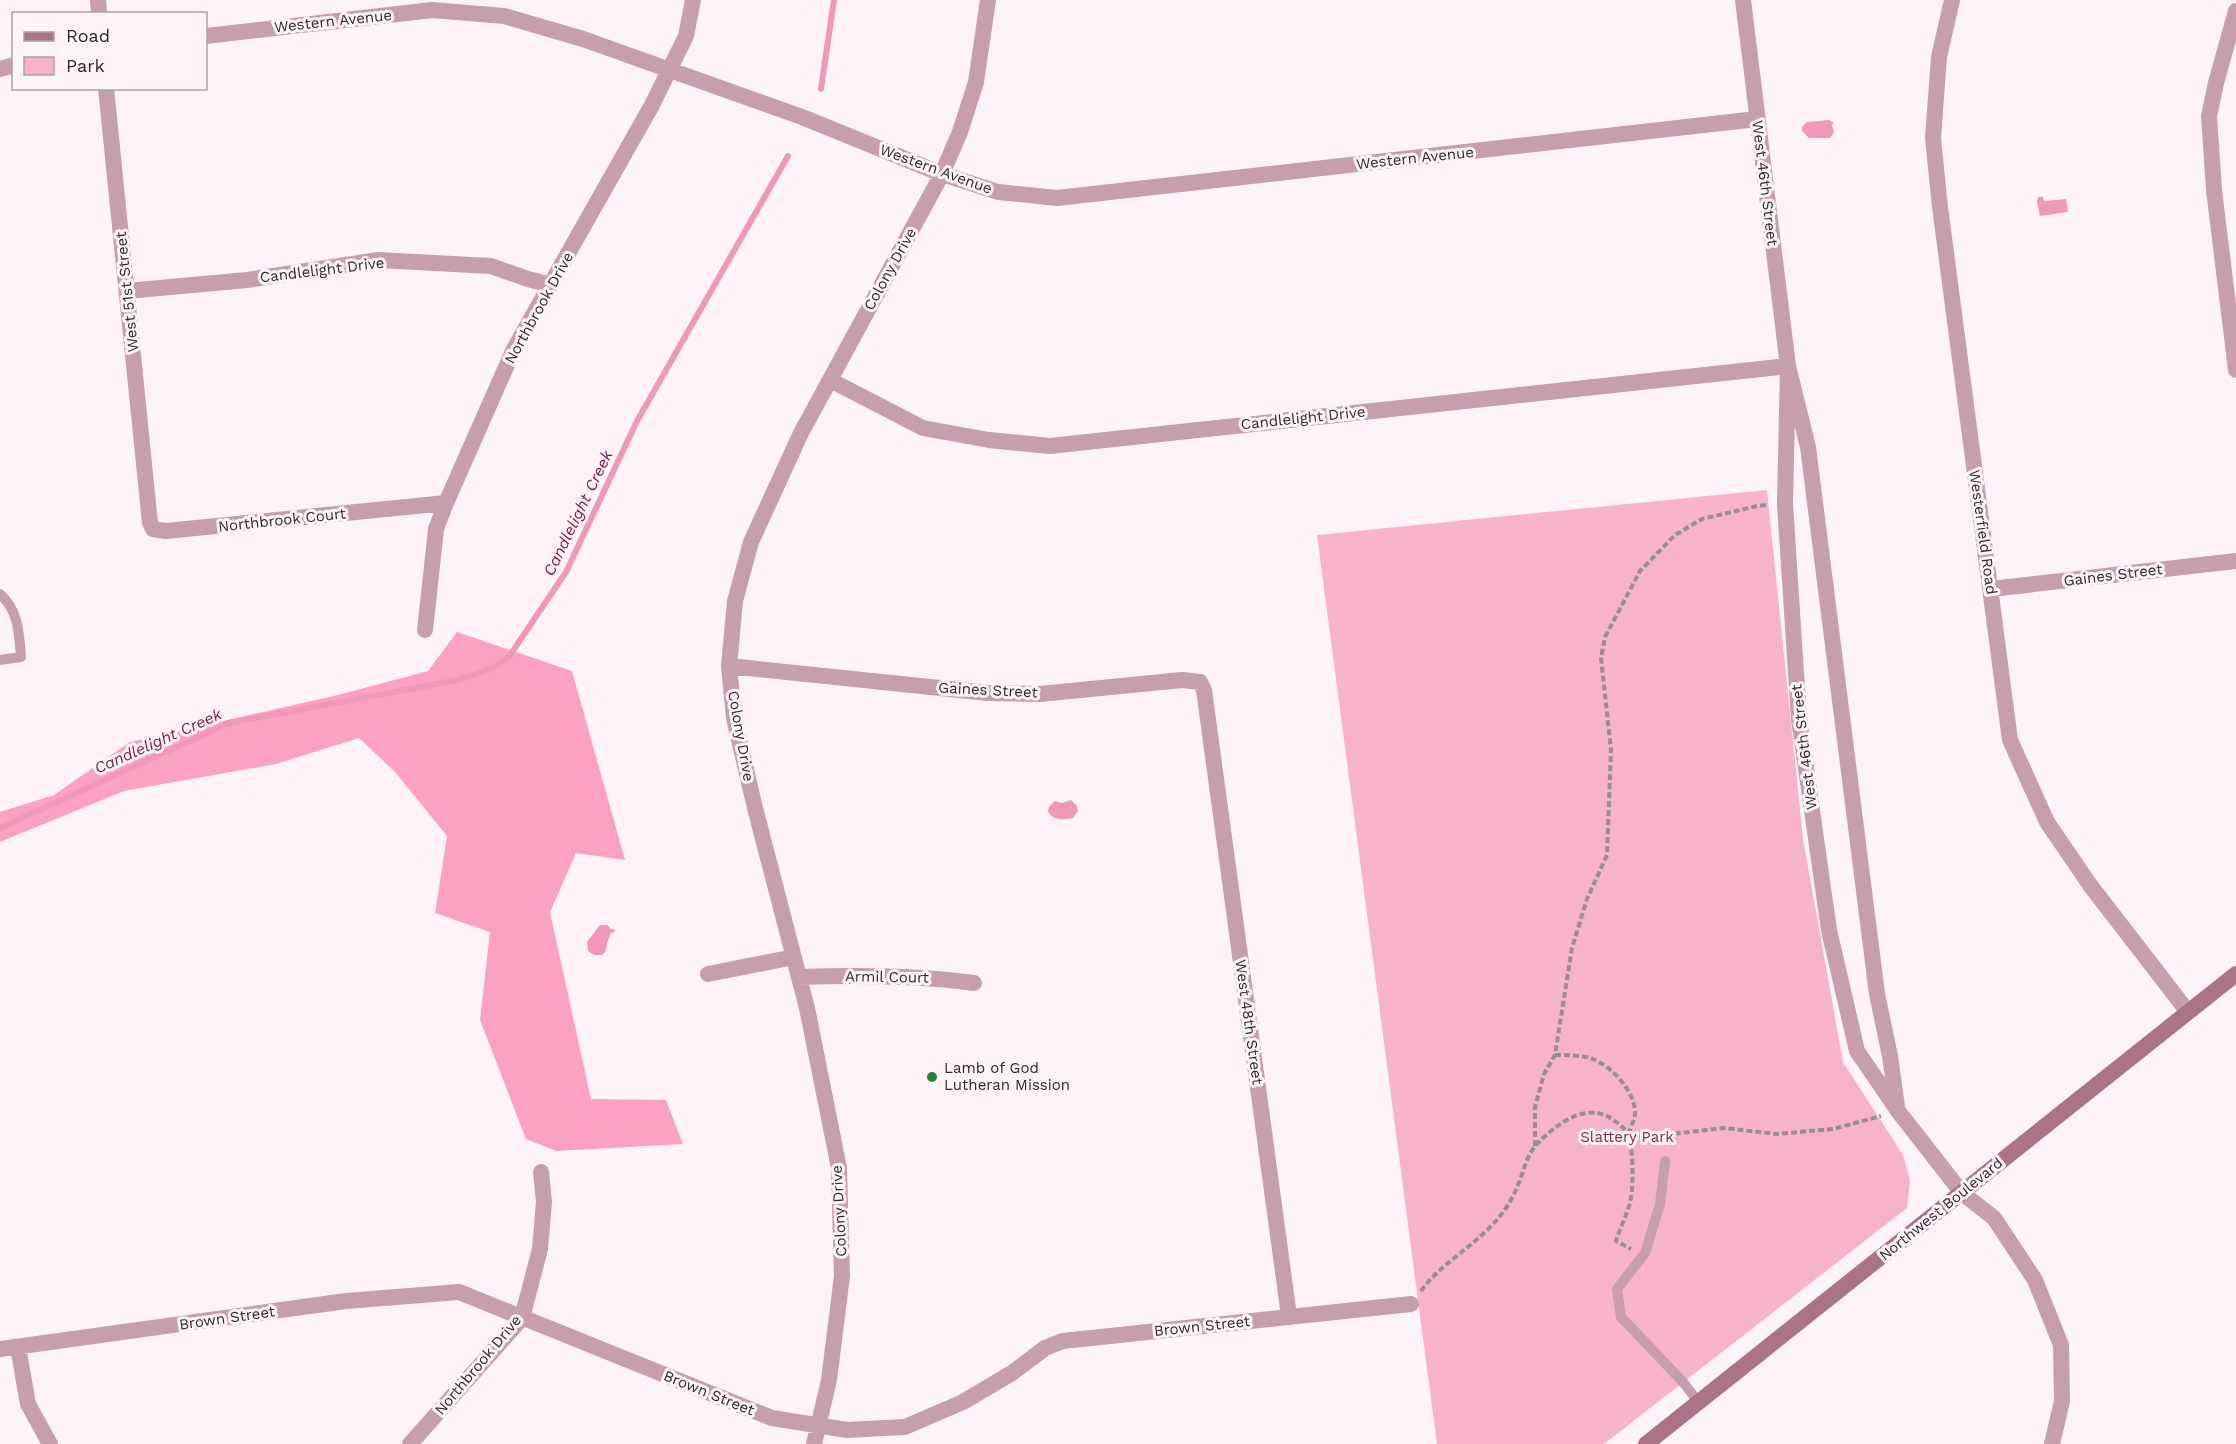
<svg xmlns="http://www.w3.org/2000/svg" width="2236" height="1444" font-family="'Work Sans',sans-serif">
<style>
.green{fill:#f6b3cb}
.forest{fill:#fba2c4}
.water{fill:#f098ba}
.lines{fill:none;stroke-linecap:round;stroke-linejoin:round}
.stream{stroke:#f098ba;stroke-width:6}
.path{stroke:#988d91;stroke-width:4;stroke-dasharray:6 3;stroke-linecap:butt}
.service{stroke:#c69eac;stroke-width:10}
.minor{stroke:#c69eac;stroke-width:16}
.tertiary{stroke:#c69eac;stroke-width:16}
.secondary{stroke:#ab7388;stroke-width:16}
.poi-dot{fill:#278232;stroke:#fef3f6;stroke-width:2}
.labels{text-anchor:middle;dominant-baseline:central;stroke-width:6;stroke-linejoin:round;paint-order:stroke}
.street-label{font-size:15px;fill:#32282c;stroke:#fef3f6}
.poi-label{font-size:15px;fill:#32282c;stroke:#fef3f6;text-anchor:start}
.park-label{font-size:15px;fill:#892455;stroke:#fef3f6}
.water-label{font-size:16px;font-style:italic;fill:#7e184c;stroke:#fef3f6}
</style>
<rect width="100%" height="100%" fill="#fef3f6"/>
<path class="green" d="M1767 490 1803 839 1843 1062 1903 1155 1910 1180 1907 1208 1604 1444H1437L1317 535Z"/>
<path class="forest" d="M457 632 572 671 625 860 576 853 550 912 591 1099 666 1100 683 1144 556 1151 526 1139 480 1020 490 932 435 913 447 836 395 772 359 738 276 764 124 791 0 842V812L54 795 130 742 338 695 428 671Z"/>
<path class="water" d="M1829 120 1834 123 1832 125 1834 132 1830 138H1809L1802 131V127L1807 122Z
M2038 197H2043L2044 201 2066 199 2068 212 2040 216 2037 202Z
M1071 800 1077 806 1078 811 1073 818C1064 820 1052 821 1048 811L1049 807 1055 801 1062 803Z
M600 925H607L611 929H614L615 932 611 933 607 943 606 951 602 955H594L588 951 587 942Z"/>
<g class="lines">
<path class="stream" d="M821 89 834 0
M0 828 229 723 458 680 492 668 508 658 566 572 637 421 788 156"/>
<path class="path" d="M1555 1055C1566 1055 1582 1055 1593 1059 1612 1067 1635 1091 1635 1113 1635 1120 1630 1128 1628 1135L1671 1134 1725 1128 1776 1134 1833 1129 1881 1116
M1535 1146V1107L1544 1074 1555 1055 1572 948 1587 899 1607 855 1611 750 1601 658 1605 637 1640 571 1675 535 1702 519 1757 506 1768 505
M1421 1291C1442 1262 1477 1245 1500 1216 1507 1208 1514 1195 1518 1185 1524 1171 1526 1156 1537 1144 1555 1125 1586 1101 1612 1119 1618 1123 1625 1128 1628 1135 1633 1148 1633 1175 1632 1189 1631 1209 1621 1224 1616 1241L1631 1249"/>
<path class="service" d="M0 594C19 611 19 634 21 657L0 660
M1665 1161 1660 1204 1645 1253 1617 1289 1621 1317 1683 1382 1699 1403"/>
<path class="minor" d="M98 0 99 14
M1952 0 1939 57 1933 138 1940 207 2010 740 2047 822 2090 885 2188 1012
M2236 11 2216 83 2209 116 2214 190 2236 370
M206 36 432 10 504 16 583 39 802 117 942 174 998 192 1057 198 1757 119
M0 69 14 65
M106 88 150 523 153 529 166 531 446 503
M127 291 247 280 378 260 491 266 528 279 551 285
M830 380 923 428 989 440 1050 446 1788 366
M1991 589 2236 561
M425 630 436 529 446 503 514 349 652 105 686 36 693 0
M729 666 988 693 1040 694 1182 680 1200 682 1204 690 1289 1316
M708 974 794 957
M799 977C858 975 915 975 974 983
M18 1347 28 1404 50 1444
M0 1349 346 1301 459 1292 772 1418 847 1430 905 1427 963 1402 1012 1373 1045 1348 1063 1341 1411 1304
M410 1444 522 1318 540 1249 544 1202 541 1172
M814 1444 829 1380 842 1276 839 1168 807 1008 755 808 734 718 729 666 735 601 751 542 801 433 942 174 960 132 976 82 988 0"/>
<path class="tertiary" d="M1743 0 1788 366 1808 447 1877 994 1890 1056 1897 1107
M1788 366 1785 504 1799 719 1829 930 1857 1051 1898 1111 1962 1193 1994 1218 2035 1280 2061 1345 2062 1401 2052 1444"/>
<path class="secondary" d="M1646 1444 2236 974"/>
</g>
<circle class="poi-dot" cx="932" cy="1077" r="6"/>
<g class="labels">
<g class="street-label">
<text transform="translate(333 21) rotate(-6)">Western Avenue</text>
<text transform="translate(1415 158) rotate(-6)">Western Avenue</text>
<text transform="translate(936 169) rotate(20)">Western Avenue</text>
<text transform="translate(1765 183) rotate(83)">West 46th Street</text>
<text transform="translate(890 269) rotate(-61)">Colony Drive</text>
<text transform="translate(322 270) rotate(-7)">Candlelight Drive</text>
<text transform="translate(127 292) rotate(-96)">West 51st Street</text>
<text transform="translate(539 308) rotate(-61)">Northbrook Drive</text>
<text transform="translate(1303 418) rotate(-6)">Candlelight Drive</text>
<text transform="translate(282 520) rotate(-6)">Northbrook Court</text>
<text transform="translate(1983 532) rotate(82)">Westerfield Road</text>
<text transform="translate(2113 575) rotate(-7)">Gaines Street</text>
<text transform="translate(988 690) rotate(3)">Gaines Street</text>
<text transform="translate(741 736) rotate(80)">Colony Drive</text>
<text transform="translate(1804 747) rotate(-97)">West 46th Street</text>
<text transform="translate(887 977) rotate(1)">Armil Court</text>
<text transform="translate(1249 1022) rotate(82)">West 48th Street</text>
<text transform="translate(1941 1209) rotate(-39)">Northwest Boulevard</text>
<text transform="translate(839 1211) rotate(-93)">Colony Drive</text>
<text transform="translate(227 1318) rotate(-8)">Brown Street</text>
<text transform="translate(1202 1326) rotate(-6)">Brown Street</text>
<text transform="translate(478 1365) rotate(-50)">Northbrook Drive</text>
<text transform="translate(709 1393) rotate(22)">Brown Street</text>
</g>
<g class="poi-label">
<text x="944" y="1068">Lamb of God<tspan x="944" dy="17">Lutheran Mission</tspan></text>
</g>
<g class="park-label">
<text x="1627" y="1137">Slattery Park</text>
</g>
<g class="water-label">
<text transform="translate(578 513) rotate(-64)">Candlelight Creek</text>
<text transform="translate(158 741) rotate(-24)">Candlelight Creek</text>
</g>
</g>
<rect x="12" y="12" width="195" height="78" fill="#fef3f6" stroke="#aca2a5" stroke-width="1.5"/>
<rect x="24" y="32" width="30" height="9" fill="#ab7388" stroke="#aca2a5" stroke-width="1.5"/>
<text x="66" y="42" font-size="18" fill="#32282c">Road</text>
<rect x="24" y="57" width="30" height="18" fill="#f6b3cb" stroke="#aca2a5" stroke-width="1.5"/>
<text x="66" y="72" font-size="18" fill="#32282c">Park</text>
</svg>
